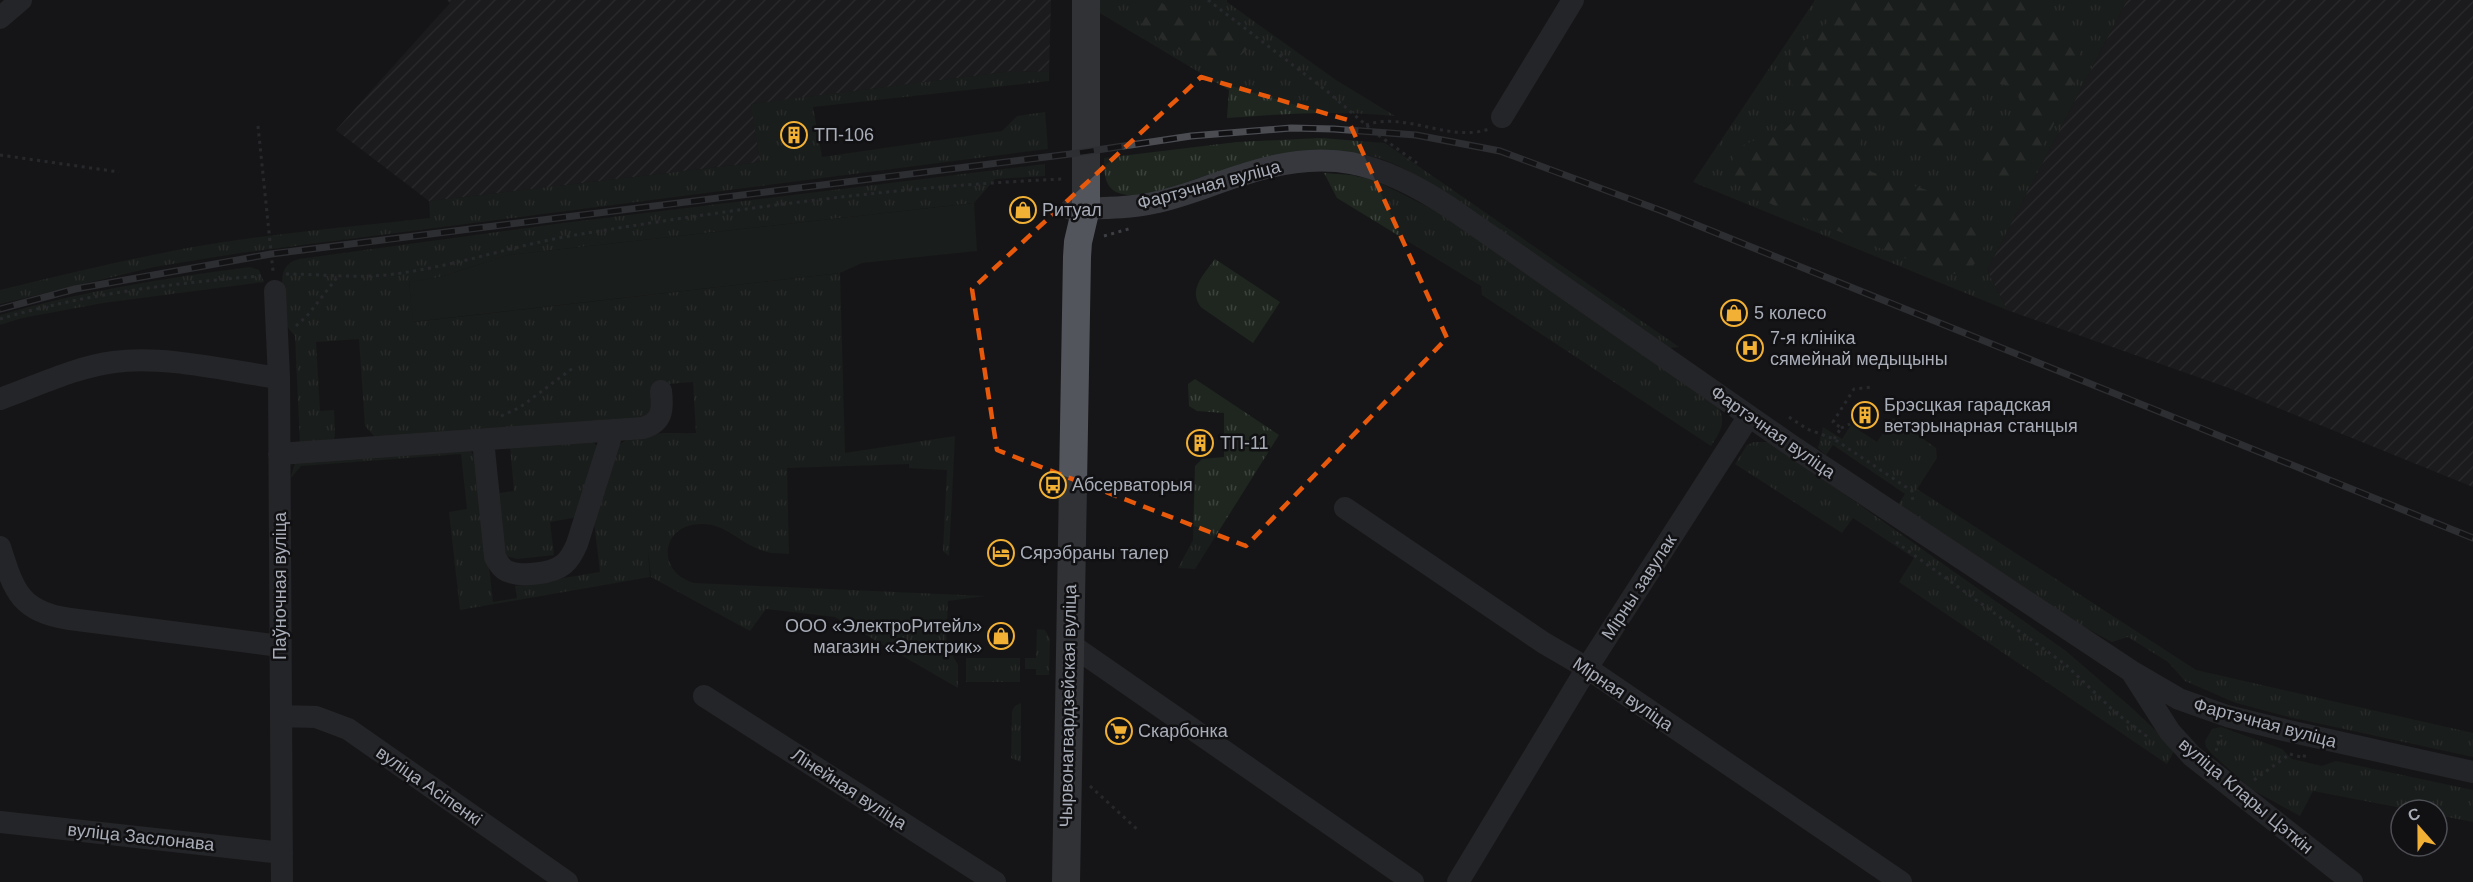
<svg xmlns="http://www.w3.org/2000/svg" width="2473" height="882" font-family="Arial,sans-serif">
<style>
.industrial{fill:url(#industrial-furrows)}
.grass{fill:url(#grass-tufts)}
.forest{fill:url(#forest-firs)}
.garden{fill:#1e261f}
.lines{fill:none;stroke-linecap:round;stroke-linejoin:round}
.path{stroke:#3d3f44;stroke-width:3;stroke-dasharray:3 4.5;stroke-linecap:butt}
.minor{stroke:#37383d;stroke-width:22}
.major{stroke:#53555c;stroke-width:28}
.rail-casing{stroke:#4a4c52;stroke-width:7}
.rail{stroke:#111113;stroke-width:4.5;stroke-dasharray:14;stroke-linecap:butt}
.marked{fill:none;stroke:#e8590c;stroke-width:4.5;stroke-dasharray:12 8;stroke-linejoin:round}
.labels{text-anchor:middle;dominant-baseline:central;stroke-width:5;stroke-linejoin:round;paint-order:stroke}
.poi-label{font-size:18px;fill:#a8adb8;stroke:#111113;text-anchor:start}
.street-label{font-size:18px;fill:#a8adb8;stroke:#111113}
</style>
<defs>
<pattern id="industrial-furrows" width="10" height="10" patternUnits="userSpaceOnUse" patternTransform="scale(1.5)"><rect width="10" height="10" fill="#222225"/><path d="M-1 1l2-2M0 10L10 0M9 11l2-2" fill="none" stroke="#3f3f43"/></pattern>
<pattern id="grass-tufts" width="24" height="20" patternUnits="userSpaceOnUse" patternTransform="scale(1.5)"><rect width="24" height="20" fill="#1e261f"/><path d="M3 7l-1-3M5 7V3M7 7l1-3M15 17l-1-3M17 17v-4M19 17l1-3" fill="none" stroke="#3c433d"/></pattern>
<pattern id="forest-firs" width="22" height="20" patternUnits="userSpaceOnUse" patternTransform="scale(1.5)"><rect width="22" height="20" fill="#1e261f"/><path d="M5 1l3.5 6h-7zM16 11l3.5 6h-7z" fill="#3c433d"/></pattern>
</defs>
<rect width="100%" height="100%" fill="#161618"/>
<path class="industrial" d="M447 0H1051L1049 72 1013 71 752 104 760 162 429 201 336 130 450 3Z
M2127 0H2473V487L2229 388 2007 310 1987 270Z"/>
<path class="grass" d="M1100 0H1227V2L1336 80 1395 116C1339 110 1283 114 1227 118L1229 90 1098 12Z
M1815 0H2127L1987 270 2007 310 1693 182Z
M1013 71 1049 72V81L813 107 822 157 1002 131 1017 116 1045 112 1048 149 240 253 154 267 0 304V290C60 275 121 261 182 249 264 234 348 227 430 218L429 201 760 162 751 104Z
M1321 138 1385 143 1679 347 1669 348 1426 181C1365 144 1341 149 1273 161 1248 166 1222 170 1198 178 1178 185 1143 200 1122 194 1104 190 1104 173 1104 158L1237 142Z
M1045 164V176L995 179 974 203 509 255 440 277 409 283 414 322 840 273 845 453 955 436 949 556 943 551 947 470 909 468V464L787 468 789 554C779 553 770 554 761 550 740 543 726 524 702 524 661 523 655 572 694 583L985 596 948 601 946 644 958 665V688L835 617 766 609 750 631 651 577 648 551 650 577 460 610 449 512 467 509 461 454 301 466 290 479 295 463 471 451 477 462 493 602 517 598 515 586 600 572 594 522 618 446C636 429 672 434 696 433L693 382 654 385 651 417 376 438 365 426 359 339 316 342 320 411 334 410 335 436 334 439 300 445 295 336 285 324 282 280C283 268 288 262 299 259L563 223Z
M1324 173 1351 175 1374 180 1448 217 1718 406C1727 422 1720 432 1711 446L1482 295 1481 286 1337 198Z
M1215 259 1280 302 1253 343 1202 308C1186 291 1205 273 1215 259Z
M250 267 259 270 264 282 103 303 22 318 0 325V315C81 291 166 278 250 267Z
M1195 379 1279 435 1195 569 1178 568 1193 540 1195 466 1202 459 1224 457V413L1197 411 1189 406 1188 384Z
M1893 418 1936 448 1937 458 1917 489 2196 670 2473 733V757L2289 717 2236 703 2185 681 2168 662 2128 637 2112 642 2058 613 1897 506 1905 494 1833 445 1826 455 1818 448 1823 427 1842 439 1851 425 1877 442Z
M592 441 598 447 578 514 573 518 550 522 554 555 517 559 506 556 493 494 514 491 510 446Z
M1754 442H1768L1775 445 2066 651 2133 709 2175 749 2167 764 1899 582 1914 558 1853 518 1842 533 1735 464 1747 445Z
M1037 629 1045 630 1050 639 1049 675H1036V669H1025V658H1036Z
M966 658H1020V682H966Z
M1021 703V762L1011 758 1012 711 1015 706Z
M2221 727 2282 749 2292 759 2322 766 2336 761 2473 790V822L2437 815V810H2412L2313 791 2300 816 2251 789 2211 753 2206 747 2205 741 2212 729Z"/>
<path class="forest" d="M1834 0H2019L2061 28 2071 38 2078 47 2081 58 2080 69C2066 97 2046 148 2026 170 2003 195 1969 180 1983 147 1991 128 2013 121 2022 103 2015 80 1989 78 1976 97 1971 105 1972 116 1969 124 1964 139 1946 154 1930 152 1910 150 1904 125 1886 119 1860 127 1849 153 1872 172L1951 198C1961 202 1972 207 1978 216 1997 241 1975 282 1941 273 1902 257 1862 241 1823 225 1796 214 1764 205 1742 185 1734 177 1729 167 1734 156 1744 132 1783 146 1795 116 1804 95 1781 76 1791 55 1798 39 1815 38 1825 25 1831 18 1831 9 1834 0Z
M1154 1C1177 4 1179 26 1197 31 1212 36 1225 26 1241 28L1250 37 1249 48 1241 55 1219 61 1193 58 1144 28 1139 19 1141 10Z"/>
<path class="garden" d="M974 203 977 251 862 263 840 273 413 322 409 282 440 277 508 255Z"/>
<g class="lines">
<path class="path" d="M1208 0 1328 92 1374 132 1417 163
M1366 125C1406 111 1449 143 1489 129
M258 126 273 271
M0 155 119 172
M1104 236 1132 228
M286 274C322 274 359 279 394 274 457 266 518 244 581 234 740 208 902 186 1063 179
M0 319C84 294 174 283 261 276
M296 326 307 316 339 275
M501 416 519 408 573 368
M1789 417 1807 429 1834 439 1912 491 1913 502
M1841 428 1850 424
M1834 439 1841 428 1833 422 1854 389 1873 387
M1896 542 2066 665 2116 713 2149 738
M2216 751 2221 735
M2290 754 2304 758 2305 753
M2254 780 2290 754
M1090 786 1139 831"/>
<path class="minor" d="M0 18 21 0
M1502 117 1573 0
M1071 209C1098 208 1126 209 1153 203 1185 197 1214 183 1245 174 1327 147 1379 161 1449 207L1795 448 2131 671 2179 699 2227 716 2284 730 2473 772
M275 291 279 378 282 882
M0 399C37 386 75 367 114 362 164 355 228 371 279 378
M483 440 495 557C498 563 501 568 507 571 521 577 552 574 564 564 570 559 574 551 577 544L613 430
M279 454 643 428C663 422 663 409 661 391
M1345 508 1544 643 1587 668 1901 882
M0 547C14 591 20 612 70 619L280 646
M1070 644 1413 882
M2133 674 2170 732 2192 756 2352 882
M704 696 995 882
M281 716 316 717 348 729 567 882
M0 822 282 853
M1458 882 1587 668 1749 416"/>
<path class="major" d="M1066 882 1077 257 1078 242 1086 208V0"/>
<defs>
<path id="rail" d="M0 309 75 289 271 254 1070 154 1191 136 1291 128 1334 129 1416 135 1500 151 1662 211 2473 538"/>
</defs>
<use href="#rail" class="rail-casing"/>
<use href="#rail" class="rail"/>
</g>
<path d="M0 0H2473V882H0ZM1201 77 1348 120 1447 338 1246 546 997 450 972 289Z" fill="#161618" fill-opacity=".55" fill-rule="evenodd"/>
<path class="marked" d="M1201 77 1348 120 1447 338 1246 546 997 450 972 289Z"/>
<defs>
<symbol id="building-ring" viewBox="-11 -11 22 22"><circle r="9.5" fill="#111113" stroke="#f2b134" stroke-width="1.5"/><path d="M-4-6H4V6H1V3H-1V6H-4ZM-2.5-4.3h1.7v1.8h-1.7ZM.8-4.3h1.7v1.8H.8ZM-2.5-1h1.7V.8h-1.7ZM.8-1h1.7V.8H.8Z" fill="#f2b134"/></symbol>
<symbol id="shop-ring" viewBox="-11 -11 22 22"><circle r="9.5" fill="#111113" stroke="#f2b134" stroke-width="1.5"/><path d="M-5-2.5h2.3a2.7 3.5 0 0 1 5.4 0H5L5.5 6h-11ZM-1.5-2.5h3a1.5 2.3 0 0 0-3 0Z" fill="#f2b134"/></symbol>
<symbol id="hospital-ring" viewBox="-11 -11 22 22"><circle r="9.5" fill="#111113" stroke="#f2b134" stroke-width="1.5"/><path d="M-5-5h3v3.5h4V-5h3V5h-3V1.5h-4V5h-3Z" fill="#f2b134"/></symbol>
<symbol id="bus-ring" viewBox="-11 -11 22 22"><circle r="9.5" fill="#111113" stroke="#f2b134" stroke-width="1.5"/><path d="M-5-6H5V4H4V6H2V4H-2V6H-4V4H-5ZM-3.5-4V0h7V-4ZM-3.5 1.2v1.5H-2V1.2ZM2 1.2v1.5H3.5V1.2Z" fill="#f2b134"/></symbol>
<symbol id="hotel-ring" viewBox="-11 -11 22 22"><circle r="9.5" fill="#111113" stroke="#f2b134" stroke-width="1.5"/><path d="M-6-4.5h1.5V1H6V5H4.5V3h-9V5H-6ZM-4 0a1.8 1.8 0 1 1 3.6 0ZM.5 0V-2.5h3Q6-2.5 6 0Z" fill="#f2b134"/></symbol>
<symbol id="supermarket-ring" viewBox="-11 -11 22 22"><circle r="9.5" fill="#111113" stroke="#f2b134" stroke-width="1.5"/><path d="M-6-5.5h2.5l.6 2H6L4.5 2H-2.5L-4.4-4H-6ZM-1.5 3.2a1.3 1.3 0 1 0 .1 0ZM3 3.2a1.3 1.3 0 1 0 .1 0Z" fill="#f2b134"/></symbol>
</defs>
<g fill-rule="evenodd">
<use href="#building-ring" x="779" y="120" width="30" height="30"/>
<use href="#shop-ring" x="1008" y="195" width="30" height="30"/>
<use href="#shop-ring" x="1719" y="298" width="30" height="30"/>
<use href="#hospital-ring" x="1735" y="333" width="30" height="30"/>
<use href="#building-ring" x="1850" y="400" width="30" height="30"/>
<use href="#building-ring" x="1185" y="428" width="30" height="30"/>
<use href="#bus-ring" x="1038" y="470" width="30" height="30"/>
<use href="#hotel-ring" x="986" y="538" width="30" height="30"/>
<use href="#shop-ring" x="986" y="621" width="30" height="30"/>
<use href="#supermarket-ring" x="1104" y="716" width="30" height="30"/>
</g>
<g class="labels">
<g class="poi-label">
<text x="814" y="135">ТП-106</text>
<text x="1042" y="210">Ритуал</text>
<text x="1754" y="313">5 колесо</text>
<text x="1770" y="338">7-я клініка<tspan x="1770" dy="21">сямейнай медыцыны</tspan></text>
<text x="1884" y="405">Брэсцкая гарадская<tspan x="1884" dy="21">ветэрынарная станцыя</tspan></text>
<text x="1220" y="443">ТП-11</text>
<text x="1072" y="485">Абсерваторыя</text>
<text x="1020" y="553">Сярэбраны талер</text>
<text x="982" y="626" text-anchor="end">ООО «ЭлектроРитейл»<tspan x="982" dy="21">магазин «Электрик»</tspan></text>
<text x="1138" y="731">Скарбонка</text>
</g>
<g class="street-label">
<text transform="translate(1209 185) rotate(-15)">Фартэчная вуліца</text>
<text transform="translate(1773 432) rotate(35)">Фартэчная вуліца</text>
<text transform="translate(280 586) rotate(-90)">Паўночная вуліца</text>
<text transform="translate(1639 587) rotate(-57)">Мірны завулак</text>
<text transform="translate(1623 694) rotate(34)">Мірная вуліца</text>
<text transform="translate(1068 706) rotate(-89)">Чырвонагвардзейская вуліца</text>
<text transform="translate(2265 723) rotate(15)">Фартэчная вуліца</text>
<text transform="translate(429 786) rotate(35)">вуліца Асіпенкі</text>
<text transform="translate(849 789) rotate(33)">Лінейная вуліца</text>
<text transform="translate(2246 796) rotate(40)">вуліца Клары Цэткін</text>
<text transform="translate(141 837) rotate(6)">вуліца Заслонава</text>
</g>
</g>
<g transform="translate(2419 828) rotate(339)"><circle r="28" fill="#111113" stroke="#4d4f55" stroke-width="1.5"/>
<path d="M0-4.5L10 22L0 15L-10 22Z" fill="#f2b134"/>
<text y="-9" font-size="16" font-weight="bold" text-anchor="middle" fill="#a8adb8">С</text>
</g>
</svg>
